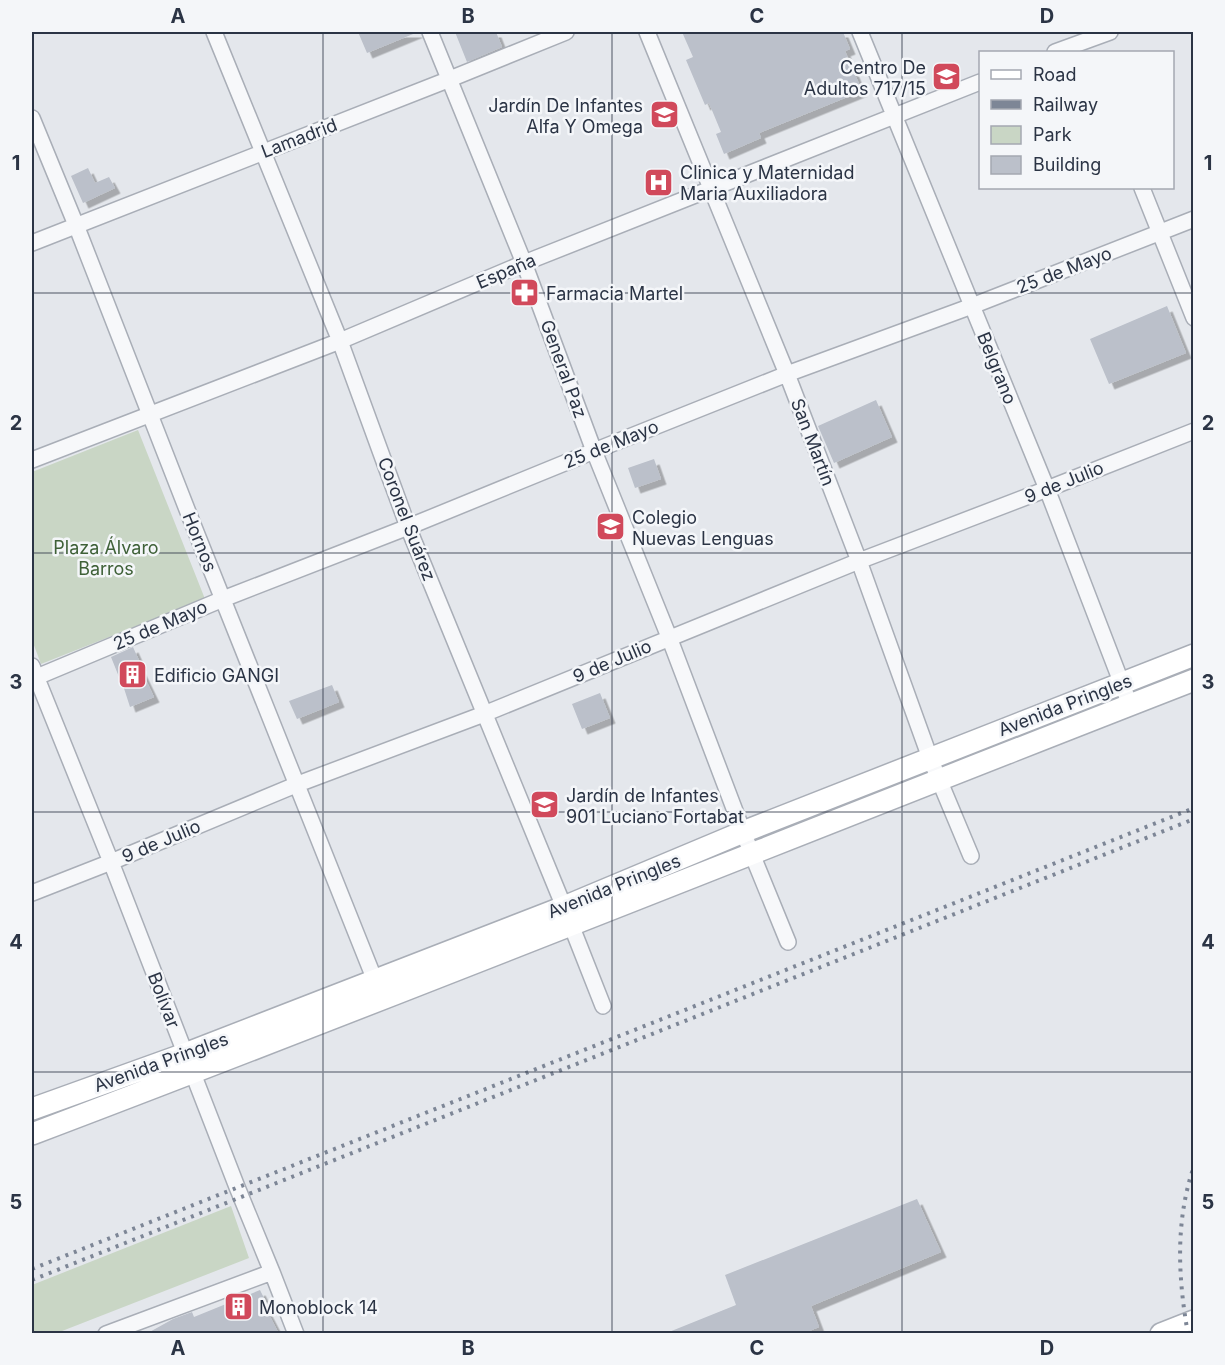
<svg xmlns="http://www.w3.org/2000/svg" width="1225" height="1365" font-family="Inter,sans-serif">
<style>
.green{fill:#c9d6c5}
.building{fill:#bbc0ca;filter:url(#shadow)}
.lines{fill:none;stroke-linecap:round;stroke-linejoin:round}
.street-casing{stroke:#a9aeb7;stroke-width:18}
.secondary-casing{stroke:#a9aeb7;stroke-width:24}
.street{stroke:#f7f8fa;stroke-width:15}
.secondary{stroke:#fff;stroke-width:21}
.rail{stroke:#7d8696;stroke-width:4;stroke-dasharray:3 6;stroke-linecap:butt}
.grid{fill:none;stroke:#2b3445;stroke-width:1.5;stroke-opacity:0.55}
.labels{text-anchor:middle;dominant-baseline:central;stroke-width:5;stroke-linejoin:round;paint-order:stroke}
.poi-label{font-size:18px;fill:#2b3445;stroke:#f4f6f9;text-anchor:start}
.street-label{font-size:18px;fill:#2b3445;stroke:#f4f6f9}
.park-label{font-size:18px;fill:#3f6138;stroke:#f4f6f9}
.neatline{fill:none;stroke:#2b3445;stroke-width:2}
.grid-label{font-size:20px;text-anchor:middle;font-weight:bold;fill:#2b3445}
</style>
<defs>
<filter id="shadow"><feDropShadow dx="5.5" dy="5.5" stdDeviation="0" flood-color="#0004"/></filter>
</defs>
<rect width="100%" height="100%" fill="#e4e7ec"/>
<path class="green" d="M138 430 205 599 41 664 32 640V472Z
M1105 699 1107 704 954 764 952 759Z
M915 772 917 777 763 837 761 832Z
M231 1206 249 1258 57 1333H32V1285Z"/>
<path class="building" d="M358 32H418L367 53Z
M455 32H496L502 47 467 62Z
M682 32H843L850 49 845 51 862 91 759 133 761 138 724 154 716 134 721 132 709 103 705 105 686 60 693 57Z
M88 168 95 183 109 177 115 188 83 203 71 176Z
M1167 306 1186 353 1109 384 1090 339Z
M876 400 892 437 834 463 818 426Z
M654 459 661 479 635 488 628 468Z
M133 647 141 665 139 666 154 697 130 707 120 676 119 677 111 657Z
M332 685 339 702 297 719 289 701Z
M600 693 610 718 582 729 572 704Z
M917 1199 941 1252 811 1306 819 1327 802 1334H664L736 1305 725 1275Z
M260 1290 267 1304 264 1305 279 1334H146L173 1319 192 1312 194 1317Z"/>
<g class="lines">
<defs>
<path id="street" d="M214 32 340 341 408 527 564 907 603 1006
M430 32 524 263 594 451 669 637 743 832 788 942
M647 32 787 374 859 561 930 758 971 856
M860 32 1047 489 1130 705
M1055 52 1110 32
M32 118 76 225 188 512 378 988
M1142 188 1194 318
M32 243 450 79 566 32
M32 460 340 341 524 263 980 82
M32 666 111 862 237 1187 272 1272 296 1334
M32 679 223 599 408 527 594 451 787 374 972 306 1194 219
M32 893 111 862 298 784 484 714 859 561 1047 489 1194 431
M106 1334 272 1272"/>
<path id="secondary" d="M32 1109 185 1054 564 907 743 832 1194 655
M32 1134C420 987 806 831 1194 680
M1161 1334 1194 1321"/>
</defs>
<use href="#street" class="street-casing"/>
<use href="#secondary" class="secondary-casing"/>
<use href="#street" class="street"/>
<use href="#secondary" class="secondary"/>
<path class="rail" d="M32 1269 1194 808
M32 1280 1194 819
M1188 1334C1178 1278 1175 1221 1194 1166"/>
</g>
<path class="grid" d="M323 32V1334M612 32V1334M902 32V1334M32 293H1194M32 553H1194M32 812H1194M32 1072H1194"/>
<defs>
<symbol id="school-square" viewBox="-11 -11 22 22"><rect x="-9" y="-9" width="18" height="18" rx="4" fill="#d1495b" stroke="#f4f6f9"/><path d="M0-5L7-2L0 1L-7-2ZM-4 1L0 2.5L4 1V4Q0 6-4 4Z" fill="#fff"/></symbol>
<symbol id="hospital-square" viewBox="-11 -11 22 22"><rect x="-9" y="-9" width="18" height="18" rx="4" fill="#d1495b" stroke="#f4f6f9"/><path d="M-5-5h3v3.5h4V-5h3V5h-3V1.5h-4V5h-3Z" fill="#fff"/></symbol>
<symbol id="pharmacy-square" viewBox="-11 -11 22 22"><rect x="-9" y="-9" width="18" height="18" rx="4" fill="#d1495b" stroke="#f4f6f9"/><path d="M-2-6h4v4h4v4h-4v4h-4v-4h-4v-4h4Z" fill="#fff"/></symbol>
<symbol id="building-square" viewBox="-11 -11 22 22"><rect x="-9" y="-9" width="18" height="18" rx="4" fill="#d1495b" stroke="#f4f6f9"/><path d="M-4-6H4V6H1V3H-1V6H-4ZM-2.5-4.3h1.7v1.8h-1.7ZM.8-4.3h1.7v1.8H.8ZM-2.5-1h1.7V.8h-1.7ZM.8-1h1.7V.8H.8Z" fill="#fff"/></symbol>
</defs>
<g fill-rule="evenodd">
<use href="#school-square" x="930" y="60" width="33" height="33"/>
<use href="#school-square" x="648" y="98" width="33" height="33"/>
<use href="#hospital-square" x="642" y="166" width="33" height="33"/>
<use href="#pharmacy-square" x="508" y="276" width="33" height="33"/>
<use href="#school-square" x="594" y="510" width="33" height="33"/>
<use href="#building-square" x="116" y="658" width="33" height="33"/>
<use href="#school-square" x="528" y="788" width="33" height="33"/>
<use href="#building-square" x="222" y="1290" width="33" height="33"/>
</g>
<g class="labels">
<g class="poi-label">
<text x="926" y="67" text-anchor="end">Centro De<tspan x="926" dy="21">Adultos 717/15</tspan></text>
<text x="643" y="105" text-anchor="end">Jardín De Infantes<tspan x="643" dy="21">Alfa Y Omega</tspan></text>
<text x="680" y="172">Clinica y Maternidad<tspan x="680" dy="21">Maria Auxiliadora</tspan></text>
<text x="546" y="293">Farmacia Martel</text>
<text x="632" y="517">Colegio<tspan x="632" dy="21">Nuevas Lenguas</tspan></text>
<text x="154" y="675">Edificio GANGI</text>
<text x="566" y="795">Jardín de Infantes<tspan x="566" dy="21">901 Luciano Fortabat</tspan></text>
<text x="259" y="1307">Monoblock 14</text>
</g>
<g class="street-label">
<text transform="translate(299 138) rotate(-21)">Lamadrid</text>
<text transform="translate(1064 270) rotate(-21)">25 de Mayo</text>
<text transform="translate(506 271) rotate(-23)">España</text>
<text transform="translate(997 368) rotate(68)">Belgrano</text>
<text transform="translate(564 369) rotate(70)">General Paz</text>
<text transform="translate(813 442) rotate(69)">San Martín</text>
<text transform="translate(611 444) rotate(-22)">25 de Mayo</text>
<text transform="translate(1064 482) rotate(-22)">9 de Julio</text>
<text transform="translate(407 519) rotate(69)">Coronel Suárez</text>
<text transform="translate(200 542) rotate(68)">Hornos</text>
<text transform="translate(160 625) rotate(-23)">25 de Mayo</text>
<text transform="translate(612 661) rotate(-23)">9 de Julio</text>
<text transform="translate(1065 705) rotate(-21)">Avenida Pringles</text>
<text transform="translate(161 841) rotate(-23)">9 de Julio</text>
<text transform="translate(614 886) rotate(-22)">Avenida Pringles</text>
<text transform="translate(164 1000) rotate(69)">Bolívar</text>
<text transform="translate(161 1062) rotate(-20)">Avenida Pringles</text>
</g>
<g class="park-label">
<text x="106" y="547">Plaza Álvaro<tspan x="106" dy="21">Barros</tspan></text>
</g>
</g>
<rect width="1225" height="1365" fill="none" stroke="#f4f6f9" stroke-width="66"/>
<rect x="979" y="51" width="195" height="138" fill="#f4f6f9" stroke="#a4a8b1" stroke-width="1.5"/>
<rect x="991" y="70" width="30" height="9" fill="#ffffff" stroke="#a4a8b1" stroke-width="1.5"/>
<text x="1033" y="81" font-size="18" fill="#2b3445">Road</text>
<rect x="991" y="100" width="30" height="9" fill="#7d8696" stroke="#a4a8b1" stroke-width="1.5"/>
<text x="1033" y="111" font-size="18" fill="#2b3445">Railway</text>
<rect x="991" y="126" width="30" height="18" fill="#c9d6c5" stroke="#a4a8b1" stroke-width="1.5"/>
<text x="1033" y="141" font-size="18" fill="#2b3445">Park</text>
<rect x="991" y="156" width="30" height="18" fill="#bbc0ca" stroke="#a4a8b1" stroke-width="1.5"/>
<text x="1033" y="171" font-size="18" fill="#2b3445">Building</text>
<rect x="33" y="33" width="1159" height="1299" class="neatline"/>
<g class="grid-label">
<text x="178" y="23">A</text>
<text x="468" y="23">B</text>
<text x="757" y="23">C</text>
<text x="1047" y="23">D</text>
<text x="16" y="170">1</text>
<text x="1208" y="170">1</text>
<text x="16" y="430">2</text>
<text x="1208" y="430">2</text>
<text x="16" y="689">3</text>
<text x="1208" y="689">3</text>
<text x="16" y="949">4</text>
<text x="1208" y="949">4</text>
<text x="16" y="1209">5</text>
<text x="1208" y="1209">5</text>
<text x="178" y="1355">A</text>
<text x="468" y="1355">B</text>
<text x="757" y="1355">C</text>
<text x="1047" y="1355">D</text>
</g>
</svg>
